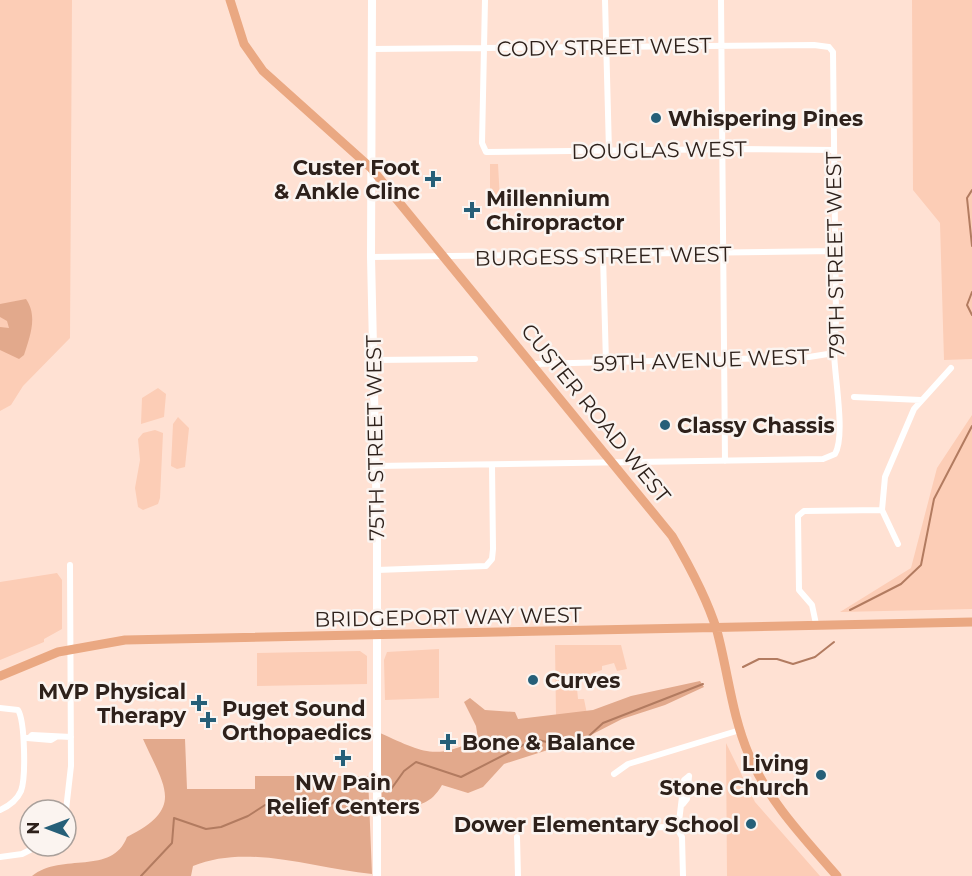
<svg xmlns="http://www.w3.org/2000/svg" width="972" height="876" font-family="Montserrat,sans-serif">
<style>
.green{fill:#fccdb6}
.forest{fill:#e2a98c}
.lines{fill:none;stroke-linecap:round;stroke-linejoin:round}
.stream{stroke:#b27b60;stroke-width:2}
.street{stroke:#fff;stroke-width:6}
.secondary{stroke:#fff;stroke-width:8}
.primary{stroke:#eaa882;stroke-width:9}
.poi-dot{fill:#265f78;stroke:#fbf4f0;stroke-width:2}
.labels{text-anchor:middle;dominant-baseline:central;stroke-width:5;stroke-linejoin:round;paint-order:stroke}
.street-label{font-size:21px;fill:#2e211b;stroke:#fbf4f0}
.poi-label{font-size:21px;font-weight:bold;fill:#2e211b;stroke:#fbf4f0;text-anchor:start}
</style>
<rect width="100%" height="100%" fill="#ffe1d3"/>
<path class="green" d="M0 0H72L70 338 23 386 11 405 0 411Z
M912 0H972V359L944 360 940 223 913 190Z
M490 164H498L500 200 518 201V206H490Z
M158 388 166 394 164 417 141 424 142 398Z
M972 415V609L840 612 911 568 937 468Z
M178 417 189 428 185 467 177 469 171 466 173 424Z
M155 430 163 433 160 498 158 504 143 510 138 507 135 488 140 460 138 439 143 433Z
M57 573 62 580V629L44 639V642L0 660V582Z
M555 645H621L627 669 617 671 614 663 602 666V670L576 678 578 699H584L587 714 556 715Z
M439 649V698L385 700 384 660 387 652Z
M360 651 367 656V684L257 686V653Z
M726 743 755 802 820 876H727Z"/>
<path class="forest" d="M26 299C38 316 30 336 24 355L19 359 0 350V327L9 328 7 321 0 317V304Z
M700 681 704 687 665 705 622 719 585 738 504 764 483 787 468 793 442 785C427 811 410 805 382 806L380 733C423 752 434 761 478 739L476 726 464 702 470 698 485 710 515 712 518 719 593 710 631 696Z
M143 739H185L187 789H255V776H368L372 874C315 869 248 843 193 866L191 876H32C62 852 112 876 127 837 185 808 165 788 143 739Z"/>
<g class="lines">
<path class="stream" d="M972 190 967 198 972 246
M972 292 967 305 972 315
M850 610 901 584 921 565 934 499 972 426
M743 667 759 659H777L793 664 815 657 834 642
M389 792 404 771 416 762 461 777 535 739C549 744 563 743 577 747L603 723 703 684
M141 876 172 843 174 818 206 829 221 827 248 816 265 805 299 809 316 804 326 808 338 799 362 803"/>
<path class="street" d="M485 0 482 143 486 152 739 149 834 150
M605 0 609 151
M721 0 725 461
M372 49 814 45 829 47 833 52 836 318C836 329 834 340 834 351 834 374 846 436 835 454L823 459 376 466
M603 256 606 363
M371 257 835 251
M374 360 475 359
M533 364 809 357 834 353
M854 397 921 400
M898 544 882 510 885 477 914 409 951 368
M377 570 486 566 492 559 493 549 492 465
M816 624 812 605 799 590 798 516 804 511 882 510
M0 708 18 710C25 721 26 778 21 791 17 800 9 806 0 810
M27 738 51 740 56 737
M29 738 32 735 71 737
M614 774 628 764 740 730
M683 804 687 799 689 776
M66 810 71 766 70 565
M634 828 668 827 678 830
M517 837 518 876
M0 857 22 854 38 846
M683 876 682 837 678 830 684 780 689 776"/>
<path class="secondary" d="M372 0 371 257 377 526V876"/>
<path class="primary" d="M230 0 244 44 263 71 371 168 672 536C689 565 707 598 717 631 728 672 732 716 749 755 769 802 804 838 837 876
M0 676 58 652 125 640 972 622"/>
</g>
<g class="poi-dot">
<circle cx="656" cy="118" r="6"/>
<path d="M430 170h6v6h6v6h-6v6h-6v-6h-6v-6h6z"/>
<path d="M469 201h6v6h6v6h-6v6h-6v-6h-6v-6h6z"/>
<circle cx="665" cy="425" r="6"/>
<circle cx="533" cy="680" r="6"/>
<path d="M196 694h6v6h6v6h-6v6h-6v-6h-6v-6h6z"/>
<path d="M205 711h6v6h6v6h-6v6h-6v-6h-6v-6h6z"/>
<path d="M445 733h6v6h6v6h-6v6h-6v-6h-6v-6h6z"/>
<path d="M340 749h6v6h6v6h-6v6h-6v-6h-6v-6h6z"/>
<circle cx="821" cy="775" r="6"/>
<circle cx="751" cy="824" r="6"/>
</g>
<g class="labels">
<g class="street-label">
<text transform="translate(604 47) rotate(-1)">CODY STREET WEST</text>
<text transform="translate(659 150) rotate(-1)">DOUGLAS WEST</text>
<text transform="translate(835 255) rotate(-91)">79TH STREET WEST</text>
<text transform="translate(603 256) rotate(-1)">BURGESS STREET WEST</text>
<text transform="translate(701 360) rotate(-2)">59TH AVENUE WEST</text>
<text transform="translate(596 413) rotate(51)">CUSTER ROAD WEST</text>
<text transform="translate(375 438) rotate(-91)">75TH STREET WEST</text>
<text transform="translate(448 617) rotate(-1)">BRIDGEPORT WAY WEST</text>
</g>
<g class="poi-label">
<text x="668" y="118">Whispering Pines</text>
<text x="420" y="167" text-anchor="end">Custer Foot<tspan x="420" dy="24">&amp; Ankle Clinc</tspan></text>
<text x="486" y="198">Millennium<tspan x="486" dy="24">Chiropractor</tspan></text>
<text x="677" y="425">Classy Chassis</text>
<text x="545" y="680">Curves</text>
<text x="186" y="691" text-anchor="end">MVP Physical<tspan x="186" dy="24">Therapy</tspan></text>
<text x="222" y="708">Puget Sound<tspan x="222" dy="24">Orthopaedics</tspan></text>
<text x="462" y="742">Bone &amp; Balance</text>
<text x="809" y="763" text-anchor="end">Living<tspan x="809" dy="24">Stone Church</tspan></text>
<text x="343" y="782" text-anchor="middle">NW Pain<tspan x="343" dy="24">Relief Centers</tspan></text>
<text x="739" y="824" text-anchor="end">Dower Elementary School</text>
</g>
</g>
<g transform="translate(48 828) rotate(270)"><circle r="28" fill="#fbf4f0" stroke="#a9a09b" stroke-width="1.5"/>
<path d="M0-4.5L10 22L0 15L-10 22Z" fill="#265f78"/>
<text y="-9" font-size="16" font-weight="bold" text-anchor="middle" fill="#2e211b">N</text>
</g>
</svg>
